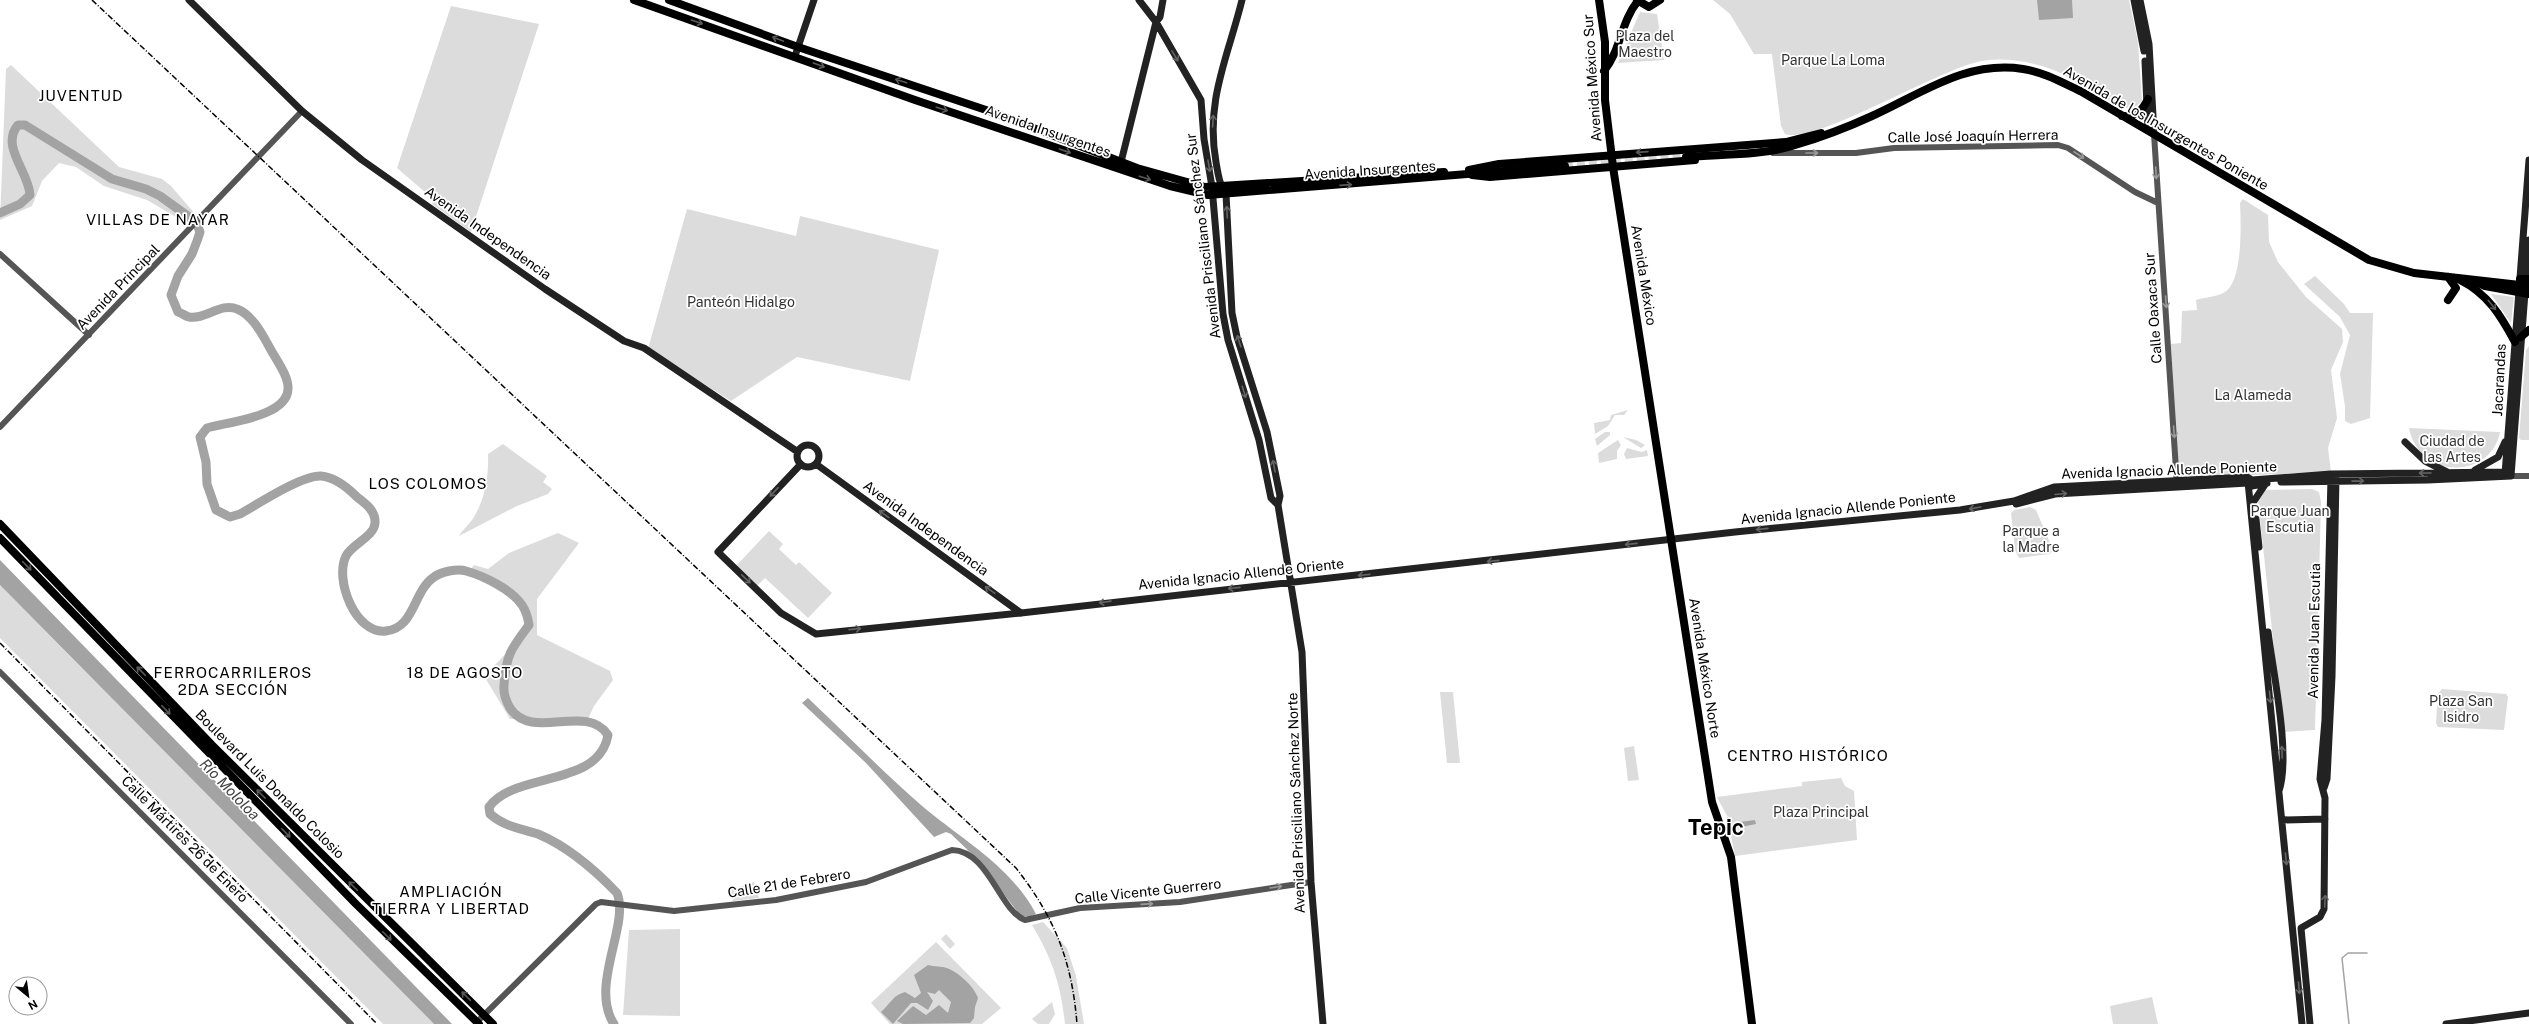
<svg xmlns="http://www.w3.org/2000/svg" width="2529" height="1024" font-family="'Public Sans',sans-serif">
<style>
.green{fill:#dcdcdc}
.water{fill:#a3a3a3}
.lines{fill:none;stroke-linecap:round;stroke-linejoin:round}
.stream{stroke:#a3a3a3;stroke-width:1.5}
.river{stroke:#a3a3a3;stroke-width:9}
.trunk-tunnel{stroke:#d9d9d9;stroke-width:8;stroke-dasharray:8 4;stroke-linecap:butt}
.tertiary{stroke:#555;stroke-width:6}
.secondary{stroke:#222;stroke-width:7}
.primary{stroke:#000;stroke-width:8}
.trunk{stroke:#000;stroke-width:8}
.rail{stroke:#000;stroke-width:1.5;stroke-dasharray:6 2 1 2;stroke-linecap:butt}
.oneway{stroke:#595959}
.oneway2{stroke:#646464}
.oneway3{stroke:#999}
.labels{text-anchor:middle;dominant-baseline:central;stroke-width:3.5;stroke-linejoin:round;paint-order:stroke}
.park-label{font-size:14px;fill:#333;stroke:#fff}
.street-label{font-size:14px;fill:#000;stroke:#fff}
.neighbourhood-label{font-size:15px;letter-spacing:1px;fill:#000;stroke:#fff}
.water-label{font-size:15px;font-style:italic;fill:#444;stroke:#fff}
.town-label{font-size:22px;font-weight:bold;fill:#000;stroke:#fff}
</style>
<rect width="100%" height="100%" fill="#fff"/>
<path class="green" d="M1713 0H2129L2138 42 2142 101 2134 109C2122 112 2072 78 2056 71 2033 62 2007 57 1982 61 1940 68 1815 145 1785 134L1781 126 1772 54H1754L1730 14Z
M451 6 539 24 471 232 432 204 433 199 397 168Z
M1640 12 1657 14 1664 60 1618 63Z
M11 65 119 167 162 179 171 186 196 215 186 223 147 200 104 186 76 167 59 163 42 181 32 206 0 220 6 69Z
M2243 199 2268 215 2269 242 2278 262 2306 297 2342 329 2343 342 2331 370 2337 418 2328 448 2331 472 2178 478 2171 344 2181 343 2182 311 2197 310 2196 300C2206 297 2216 297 2225 292 2243 281 2241 223 2240 203Z
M687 209 796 236 800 216 939 250 910 381 797 357 731 401 648 349Z
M2315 276 2344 304 2350 313H2373L2370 418 2351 424 2345 421V406L2340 374 2350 335 2340 317 2304 284Z
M2491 294 2514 297 2511 323Z
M2529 346V440H2521L2519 438 2526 350Z
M1628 410 1624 415H1615L1608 426 1595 434 1594 423 1610 420 1611 415Z
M2409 428 2500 432C2491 480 2419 480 2409 428Z
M1605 432H1610V435L1597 446 1595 439Z
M1623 437 1636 440 1645 445 1641 448Z
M1618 440 1621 445 1617 451V459L1599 463 1598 453Z
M503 444 547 476 543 482 552 489 548 494 517 506 459 536C462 530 470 524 474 517 485 499 489 475 488 454Z
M1627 448 1642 452 1647 450 1648 456 1626 459 1624 454Z
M2312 489 2319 492 2321 502 2315 730 2283 732 2258 500 2264 490Z
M2030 507 2036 510 2053 550 2050 554 2019 558 2015 550 2011 513 2014 510Z
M769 531 783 544 779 549 796 565 799 562 832 593 808 618 765 578 756 587 735 567Z
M558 533 579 543 537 599V635L610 671 613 680 594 706 588 719H510L484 676C541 620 539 609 467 574L474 565 488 569 509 553Z
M0 585 434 1024H383L0 638Z
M2442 689 2506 694 2508 697 2504 730 2438 727 2436 723 2438 694Z
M1440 692H1453L1460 763H1447Z
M1634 746 1639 780 1628 781 1624 748Z
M1841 778 1845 786 1854 791 1857 840 1735 856 1727 816 1717 797 1802 786V782Z
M754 882 759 898 733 901 730 890Z
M1043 922 1067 948 1076 976 1084 1024H1065C1061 985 1052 958 1032 925Z
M680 929V1016L623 1015 629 930Z
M946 934 955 944 950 949 941 939Z
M936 942 1001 1008 982 1024H890L871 1003Z
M2152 997 2158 1024H2113L2110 1006Z
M1052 1002 1055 1014 1049 1024H1038L1032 1019Z"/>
<path class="water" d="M2037 0H2072L2073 18 2039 20Z
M0 561V560L452 1024H434L0 585Z
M808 698C846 734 882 771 921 805 962 840 1010 865 1036 914L1029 917 1020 915 977 859 951 834 946 832 934 837 866 763 802 703Z
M1755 820 1756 824 1741 827 1740 822Z
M928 965C934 967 942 966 947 968 959 973 974 986 978 998L975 1007 974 1018 970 1023 903 1024 897 1021 913 1006 926 1015 939 1005 948 1013 951 1002 939 990 935 994 927 992 933 1001 928 1010 917 1003H911L893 1024 881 1012C890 1004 893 995 905 992L915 998 921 993 914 975Z"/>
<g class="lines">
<path class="stream" d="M2349 1024 2342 958 2348 953H2367"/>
<path class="river" d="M0 213 20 204 30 195C29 172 0 146 18 125H25L112 179 146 189 160 196 196 222 200 232 197 241 192 254 178 276 171 295 178 312C182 313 185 316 189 317 205 320 221 302 237 309 253 315 263 336 271 350 277 361 289 377 288 389 287 417 227 422 207 428L200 437 206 462 207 484 216 510 230 517 240 514C258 504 302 475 321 476 334 477 348 488 357 497 365 503 376 511 375 523 374 537 352 544 346 556 334 580 356 635 386 631 415 628 413 591 434 577 441 572 457 568 466 571 484 576 511 589 522 605 526 611 528 618 529 625 511 649 506 655 504 685 503 694 506 701 510 708 532 742 586 702 608 735 599 788 515 771 489 807L490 814C505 827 520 828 538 834 569 847 594 869 617 893 630 925 589 986 614 1024"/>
<path class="trunk-tunnel" d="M1565 166 1686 157"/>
<path class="tertiary" d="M2154 134 2177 485
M1773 153H1856L1894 148 2058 145 2068 148 2135 192 2158 203
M0 254 89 335
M0 427 302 111
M2511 476H2529
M0 672 351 1024
M481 1018 596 904 601 902 674 911 776 900 866 882 952 850C989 851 999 910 1025 920L1080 908 1180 902 1311 882"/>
<path class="secondary" d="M189 0 302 111 362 160 545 289 624 341 644 348 798 452
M1139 0 1156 22 1201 100 1204 139 1212 187 1223 314 1228 340 1259 440 1271 498 1278 505
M1242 0C1228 57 1205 101 1216 162 1218 173 1219 184 1226 194L1232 313 1237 337 1267 432 1280 496 1278 505 1302 652 1311 882 1323 1024
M2134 0 2144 51
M2140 0 2149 44 2154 134
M795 56 814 0
M2145 61 2148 129
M1120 166 1156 22 1160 17 1163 0
M2405 442 2425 461 2447 472
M797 456a11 11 0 1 1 22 0a11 11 0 1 1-22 0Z
M801 464 718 552 781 613 816 634 1021 613 1735 532 1960 510 2014 501 2054 487 2247 477 2252 480 2331 474 2510 472
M816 464 1021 613
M2475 470 2498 457 2505 442
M2505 474 2529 160
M2248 482 2302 1024
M2281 482 2428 480 2511 476 2529 240
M2254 501 2266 483
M2016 504 2055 494 2248 483 2252 486 2267 483
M2256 519 2259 547
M2268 632C2273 672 2291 755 2279 791
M2324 788 2327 779 2332 676 2336 478
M2282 820 2325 819
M2310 1024 2301 928 2320 917 2324 909 2325 798 2320 779 2325 720 2331 478
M2446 1024 2529 1013"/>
<path class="primary" d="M1599 0 1605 42V100L1613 167 1712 802 1731 857 1752 1024
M1637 0 1649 7 1660 0
M1604 71C1621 50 1621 21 1638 1
M1469 170 1499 164 1786 142 1821 133
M1472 175 1490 177 1695 160
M2520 279H2529
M2474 281 2485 286 2529 294
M2521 337 2529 330
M0 524 212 745 493 1024
M0 538 356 904 479 1024"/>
<path class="trunk" d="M634 0 915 100 1170 186 1208 195 1565 166
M669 0 798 47 992 112 1137 168 1205 187 1444 172
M2122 116C2136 117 2142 111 2148 99
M1686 157C1721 154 1759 156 1792 146 1819 138 1846 128 1872 116 1921 94 1966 60 2023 69 2044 72 2063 83 2082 92L2369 260 2414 273 2529 286
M2448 277 2456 288 2448 300
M2460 280C2488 294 2501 316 2515 342"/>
<path class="rail" d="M92 0 1016 868C1055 918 1072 961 1077 1024
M0 643 377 1024"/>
</g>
<defs><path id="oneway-shaft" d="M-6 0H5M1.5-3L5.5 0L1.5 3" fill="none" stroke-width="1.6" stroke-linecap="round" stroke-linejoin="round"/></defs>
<g class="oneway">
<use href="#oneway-shaft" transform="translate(697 22) rotate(19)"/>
<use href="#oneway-shaft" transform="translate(778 39) rotate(-159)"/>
<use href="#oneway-shaft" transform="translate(819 65) rotate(20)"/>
<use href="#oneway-shaft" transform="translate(901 81) rotate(-162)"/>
<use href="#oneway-shaft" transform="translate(942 109) rotate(18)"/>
<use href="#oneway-shaft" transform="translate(1065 151) rotate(19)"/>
<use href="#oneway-shaft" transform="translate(1642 152) rotate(176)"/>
<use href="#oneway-shaft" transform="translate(1145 178) rotate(18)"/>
<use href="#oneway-shaft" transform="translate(1346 185) rotate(-4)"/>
<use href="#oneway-shaft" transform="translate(2492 305) rotate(51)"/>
<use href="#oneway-shaft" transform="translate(27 566) rotate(46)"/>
<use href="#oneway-shaft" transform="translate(141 671) rotate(-134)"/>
<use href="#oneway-shaft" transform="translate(166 710) rotate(46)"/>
<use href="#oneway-shaft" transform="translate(261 794) rotate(-135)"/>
<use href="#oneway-shaft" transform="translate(286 833) rotate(46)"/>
<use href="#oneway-shaft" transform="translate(353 886) rotate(-135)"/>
<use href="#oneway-shaft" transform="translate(387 936) rotate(45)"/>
<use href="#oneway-shaft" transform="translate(466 996) rotate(-135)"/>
</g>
<g class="oneway2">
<use href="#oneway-shaft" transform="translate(1175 56) rotate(59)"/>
<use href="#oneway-shaft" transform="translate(1213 121) rotate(-87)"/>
<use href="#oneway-shaft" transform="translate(1209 166) rotate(80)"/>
<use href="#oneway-shaft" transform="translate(1227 212) rotate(-93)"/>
<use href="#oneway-shaft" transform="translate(1239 341) rotate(-108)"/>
<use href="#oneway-shaft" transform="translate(1244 392) rotate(73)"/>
<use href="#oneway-shaft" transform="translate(1274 466) rotate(-101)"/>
<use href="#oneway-shaft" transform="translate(2425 473) rotate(180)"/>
<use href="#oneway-shaft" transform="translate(2358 481) rotate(-1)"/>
<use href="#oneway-shaft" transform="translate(774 492) rotate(133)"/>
<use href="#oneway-shaft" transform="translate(2061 494) rotate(-5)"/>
<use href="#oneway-shaft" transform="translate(1975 508) rotate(170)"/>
<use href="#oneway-shaft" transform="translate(884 514) rotate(-144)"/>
<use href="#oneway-shaft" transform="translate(1762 529) rotate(174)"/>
<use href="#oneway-shaft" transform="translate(1631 544) rotate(174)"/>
<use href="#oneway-shaft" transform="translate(1493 561) rotate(174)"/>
<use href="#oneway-shaft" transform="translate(1364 575) rotate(174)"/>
<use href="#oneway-shaft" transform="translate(746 579) rotate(44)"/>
<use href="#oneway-shaft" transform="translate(1234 588) rotate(174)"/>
<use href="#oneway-shaft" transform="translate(990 590) rotate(-145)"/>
<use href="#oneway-shaft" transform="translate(1105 602) rotate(172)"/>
<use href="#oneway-shaft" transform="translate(855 629) rotate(-6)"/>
<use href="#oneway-shaft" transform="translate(2270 697) rotate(85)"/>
<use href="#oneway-shaft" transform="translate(2282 752) rotate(-92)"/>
<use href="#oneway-shaft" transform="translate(2286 859) rotate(84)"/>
<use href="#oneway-shaft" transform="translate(2325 901) rotate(-87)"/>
<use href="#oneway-shaft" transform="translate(2299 988) rotate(85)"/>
</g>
<g class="oneway3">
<use href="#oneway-shaft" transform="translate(1812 153)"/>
<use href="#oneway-shaft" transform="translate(2079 155) rotate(33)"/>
<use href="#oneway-shaft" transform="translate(2156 173) rotate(87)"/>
<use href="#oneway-shaft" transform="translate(2166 302) rotate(86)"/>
<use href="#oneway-shaft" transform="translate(2174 432) rotate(86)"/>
<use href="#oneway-shaft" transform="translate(1276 887) rotate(-9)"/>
<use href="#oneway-shaft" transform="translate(1147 904) rotate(-4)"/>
</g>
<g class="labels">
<g class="park-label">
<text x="1645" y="36">Plaza del<tspan x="1645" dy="16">Maestro</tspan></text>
<text x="1833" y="60">Parque La Loma</text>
<text x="741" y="302">Panteón Hidalgo</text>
<text x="2253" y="395">La Alameda</text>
<text x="2452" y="441">Ciudad de<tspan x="2452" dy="16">las Artes</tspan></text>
<text x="2290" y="511">Parque Juan<tspan x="2290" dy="16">Escutia</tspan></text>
<text x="2031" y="531">Parque a<tspan x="2031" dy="16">la Madre</tspan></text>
<text x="2461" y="701">Plaza San<tspan x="2461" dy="16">Isidro</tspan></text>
<text x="1821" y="812">Plaza Principal</text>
</g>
<g class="street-label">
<text transform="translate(1592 78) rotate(-94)">Avenida México Sur</text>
<text transform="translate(2166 128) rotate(30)">Avenida de los Insurgentes Poniente</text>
<text transform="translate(1048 131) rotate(19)">Avenida Insurgentes</text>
<text transform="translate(1973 136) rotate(-1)">Calle José Joaquín Herrera</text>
<text transform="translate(1370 170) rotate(-4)">Avenida Insurgentes</text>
<text transform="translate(488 233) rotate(35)">Avenida Independencia</text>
<text transform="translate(1203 236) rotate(-97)">Avenida Prisciliano Sánchez Sur</text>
<text transform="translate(1644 275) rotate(81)">Avenida México</text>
<text transform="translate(118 287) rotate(-46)">Avenida Principal</text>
<text transform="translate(2153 308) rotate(-94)">Calle Oaxaca Sur</text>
<text transform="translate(2499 380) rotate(-87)">Jacarandas</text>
<text transform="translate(2169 470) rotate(-2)">Avenida Ignacio Allende Poniente</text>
<text transform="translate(1848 508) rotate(-6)">Avenida Ignacio Allende Poniente</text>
<text transform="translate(926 528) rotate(36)">Avenida Independencia</text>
<text transform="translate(1241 574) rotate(-6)">Avenida Ignacio Allende Oriente</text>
<text transform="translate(2314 631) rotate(-89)">Avenida Juan Escutia</text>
<text transform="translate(1705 668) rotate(81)">Avenida México Norte</text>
<text transform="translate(270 784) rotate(45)">Boulevard Luis Donaldo Colosio</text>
<text transform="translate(1296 803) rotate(-92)">Avenida Prisciliano Sánchez Norte</text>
<text transform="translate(185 839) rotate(45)">Calle Mártires 26 de Enero</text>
<text transform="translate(789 883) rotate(-9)">Calle 21 de Febrero</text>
<text transform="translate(1148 891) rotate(-6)">Calle Vicente Guerrero</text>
</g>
<g class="neighbourhood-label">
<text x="81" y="95">JUVENTUD</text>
<text x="158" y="219">VILLAS DE NAYAR</text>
<text x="428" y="483">LOS COLOMOS</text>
<text x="233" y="672">FERROCARRILEROS<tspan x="233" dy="17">2DA SECCIÓN</tspan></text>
<text x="465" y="672">18 DE AGOSTO</text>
<text x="1808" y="755">CENTRO HISTÓRICO</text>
<text x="451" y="891">AMPLIACIÓN<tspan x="451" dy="17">TIERRA Y LIBERTAD</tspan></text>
</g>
<g class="water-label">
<text transform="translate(230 789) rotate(46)">Río Mololoa</text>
</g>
<g class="town-label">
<text x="1716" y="827">Tepic</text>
</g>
</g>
<g transform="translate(28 996) rotate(151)"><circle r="19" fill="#ffffff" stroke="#999999"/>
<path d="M0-3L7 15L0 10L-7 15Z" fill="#000000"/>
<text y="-6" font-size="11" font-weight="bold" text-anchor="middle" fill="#000000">N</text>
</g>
</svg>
